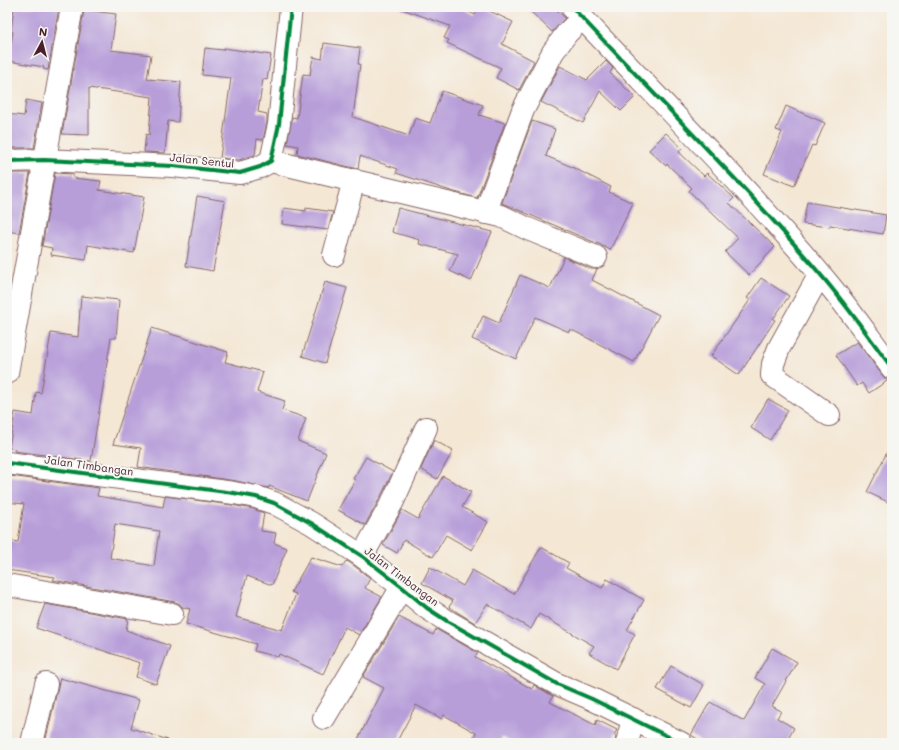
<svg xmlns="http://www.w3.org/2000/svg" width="899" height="750" font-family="Mali,sans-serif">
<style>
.building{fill:#b79ed9;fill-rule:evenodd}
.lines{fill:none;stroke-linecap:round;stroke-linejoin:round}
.minor-casing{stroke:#866566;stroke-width:24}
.minor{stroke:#fff;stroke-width:22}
.cycleway-casing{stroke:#f6f6f2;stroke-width:6}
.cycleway{stroke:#00873e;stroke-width:4}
.labels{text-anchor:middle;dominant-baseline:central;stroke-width:4;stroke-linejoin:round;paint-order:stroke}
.street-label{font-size:11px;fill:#4a1f2b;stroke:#f6f6f2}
</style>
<rect width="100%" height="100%" fill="#f6f6f2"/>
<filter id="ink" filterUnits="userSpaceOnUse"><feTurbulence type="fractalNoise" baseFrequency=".025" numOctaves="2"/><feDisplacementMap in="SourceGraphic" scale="8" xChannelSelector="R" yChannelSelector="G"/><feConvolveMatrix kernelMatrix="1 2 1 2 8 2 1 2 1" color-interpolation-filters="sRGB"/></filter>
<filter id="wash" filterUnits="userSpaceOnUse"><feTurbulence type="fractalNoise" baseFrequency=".012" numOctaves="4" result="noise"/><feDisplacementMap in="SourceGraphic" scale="16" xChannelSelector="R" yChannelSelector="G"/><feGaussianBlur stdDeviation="0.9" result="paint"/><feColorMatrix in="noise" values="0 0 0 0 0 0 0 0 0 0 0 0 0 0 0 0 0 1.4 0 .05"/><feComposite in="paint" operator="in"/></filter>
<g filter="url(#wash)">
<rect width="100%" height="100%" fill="#f4e7d4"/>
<g id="blocks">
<path class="building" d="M14 7H59L48 70 43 69 44 67 8 61 13 32 11 31Z
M402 7H459L475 15 478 7H481L513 22 502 44 534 61 519 90 496 78 501 68 447 43 449 40 444 38 450 26 402 9Z
M526 7H554L565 18 552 32Z
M84 10 116 14 111 50 151 55 147 79 181 82 178 122 168 121 165 153 144 152 146 134 149 135 152 97 89 88V135L62 134Z
M324 43 360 48 358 64H360L353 117 409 136 415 118 430 123 442 91 483 105 479 115 505 123 477 198 451 191 396 173 398 169 360 156 358 169 297 154 298 146 287 144 292 117 297 118 303 74 310 75 313 57 322 59Z
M205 48 223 50 224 48 271 55 267 80 263 79 258 112 267 114V122L263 140 257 139 255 155 239 160 220 158 231 78 202 75Z
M606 61 613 68 610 73 635 97 621 111 600 91 583 123 541 102 560 66 587 80Z
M26 100 42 103 34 148H7V114L24 116Z
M786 106 825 123 815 146 812 145 794 186 764 174 782 132 776 130Z
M532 121 555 129 546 156 572 167 611 187 609 192 633 203 610 250 601 245 502 203Z
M666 133 682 148 679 152 704 176 707 173 734 198 729 203 775 247 749 275 725 252 738 238 689 191 692 188 667 164 666 166 649 150Z
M7 173H30L19 233 7 231Z
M55 173 73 174V178L101 181 99 190 144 197 134 253 88 245 86 260 51 255 52 248 42 246Z
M197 196 225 201 213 271 186 266Z
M807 202 886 215 883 234 830 225V227L803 224Z
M284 208 306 211V208L333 212 328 230 282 224Z
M398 208 492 232 471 281 450 271 458 254 419 244 420 240 392 232Z
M564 257 591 269H597L592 280 659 315 634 362 570 329 569 332 535 317 516 359 472 339 483 316 499 323 520 275 550 288Z
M761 278 789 296 773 319 775 320 739 375 711 356 750 300 747 298Z
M325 282 347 288 325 363 302 356Z
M81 296 119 300 116 338H111L91 461 14 451 15 449 9 448 15 412 33 415 36 392 41 393 51 333 78 337Z
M152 328 228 352 225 362 263 372 257 392 285 401 282 410 306 418 298 441 326 453 307 501 269 486V488L236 481 138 467 141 448 113 444Z
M857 342 887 381 869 393 862 383 857 386 836 355Z
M768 399 788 410 770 440 751 428Z
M434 440 453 451 437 479 421 469Z
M892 442V504L867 492Z
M366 457 393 472 380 498 365 525 338 510 355 480 353 479Z
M10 476 99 488 97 496 163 507 165 496 232 505 253 509 264 513 261 531 276 533 274 543 287 548 272 585 247 576 236 617 282 630 296 594 291 592 311 557 342 567 346 561 349 562 370 578 365 588 382 597 359 635 345 627 323 674 279 654 278 657 254 651 256 644 186 624 190 609 182 607 180 604 175 602 53 580 55 577 7 570V540L18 542 24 504 7 502ZM115 524 159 531 154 566 110 558Z
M443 476 471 492 462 507 488 522 472 550 446 535 433 557 404 540 397 553 383 545 402 510 418 519Z
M541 547 569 563 566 568 602 588 607 579 644 600 627 630 635 634 616 669 589 653 594 646 539 614 531 629 487 604 475 623 449 607 453 601 422 583 430 567 463 586 472 570 514 594Z
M45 604 128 619 126 630 170 646 156 684 136 677 140 663 36 628Z
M399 617 433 635 436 629 478 653 475 657 532 689 534 685 553 696 550 702 595 725 597 720 617 730 614 735 616 736 615 743H513L502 737 499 743H471L476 733 444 715 442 719 416 705 396 743H356L384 688 363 677Z
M772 648 797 662 772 706 781 711 777 718 794 728 786 743H704L691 735 710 702 744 721 765 684 755 678Z
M671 666 704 685 691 708 657 689Z
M60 678 139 700 131 728 168 740 167 743H45Z"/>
</g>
</g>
<g filter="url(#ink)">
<use href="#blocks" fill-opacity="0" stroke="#866566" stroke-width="1"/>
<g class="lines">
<defs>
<path id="minor" d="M572 7C655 96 741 181 820 274 846 304 868 336 892 368
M7 161 44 160 173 166 240 173 260 167 271 161 279 124 291 7
M271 161 501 216 528 229 596 257
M485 213 523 110 553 52 567 33 582 18
M334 255 354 180
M820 274 779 348 773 364 772 375 829 415
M7 373 72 7
M7 463 234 493 256 497 274 503 311 523 362 556 402 587 427 608 447 621 557 684 592 699 681 743
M362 556 393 501 426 428
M7 585 172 614
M324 718 402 587
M32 743 46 684
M627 743 633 719"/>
</defs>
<use href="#minor" class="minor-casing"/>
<use href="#minor" class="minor"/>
<defs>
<path id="cycleway" d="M572 7C655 96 741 181 820 274 846 304 868 336 892 368
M7 161 44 160 173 166 240 173 260 167 271 161 279 124 291 7
M7 463 234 493 256 497 274 503 311 523 362 556 402 587 427 608 447 621 557 684 592 699 681 743"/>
</defs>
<use href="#cycleway" class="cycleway-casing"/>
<use href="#cycleway" class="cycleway"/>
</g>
</g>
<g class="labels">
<g class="street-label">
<text transform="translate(202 160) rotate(6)">Jalan Sentul</text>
<text transform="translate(89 465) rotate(8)">Jalan Timbangan</text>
<text transform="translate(402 576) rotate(37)">Jalan Timbangan</text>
</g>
</g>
<rect width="899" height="750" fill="none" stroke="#f6f6f2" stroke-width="24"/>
<g transform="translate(42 42) rotate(7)" stroke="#f6f6f2" stroke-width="3" paint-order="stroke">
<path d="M0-3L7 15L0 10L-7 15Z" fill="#4a1f2b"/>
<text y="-6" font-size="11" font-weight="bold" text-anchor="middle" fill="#4a1f2b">N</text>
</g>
</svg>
